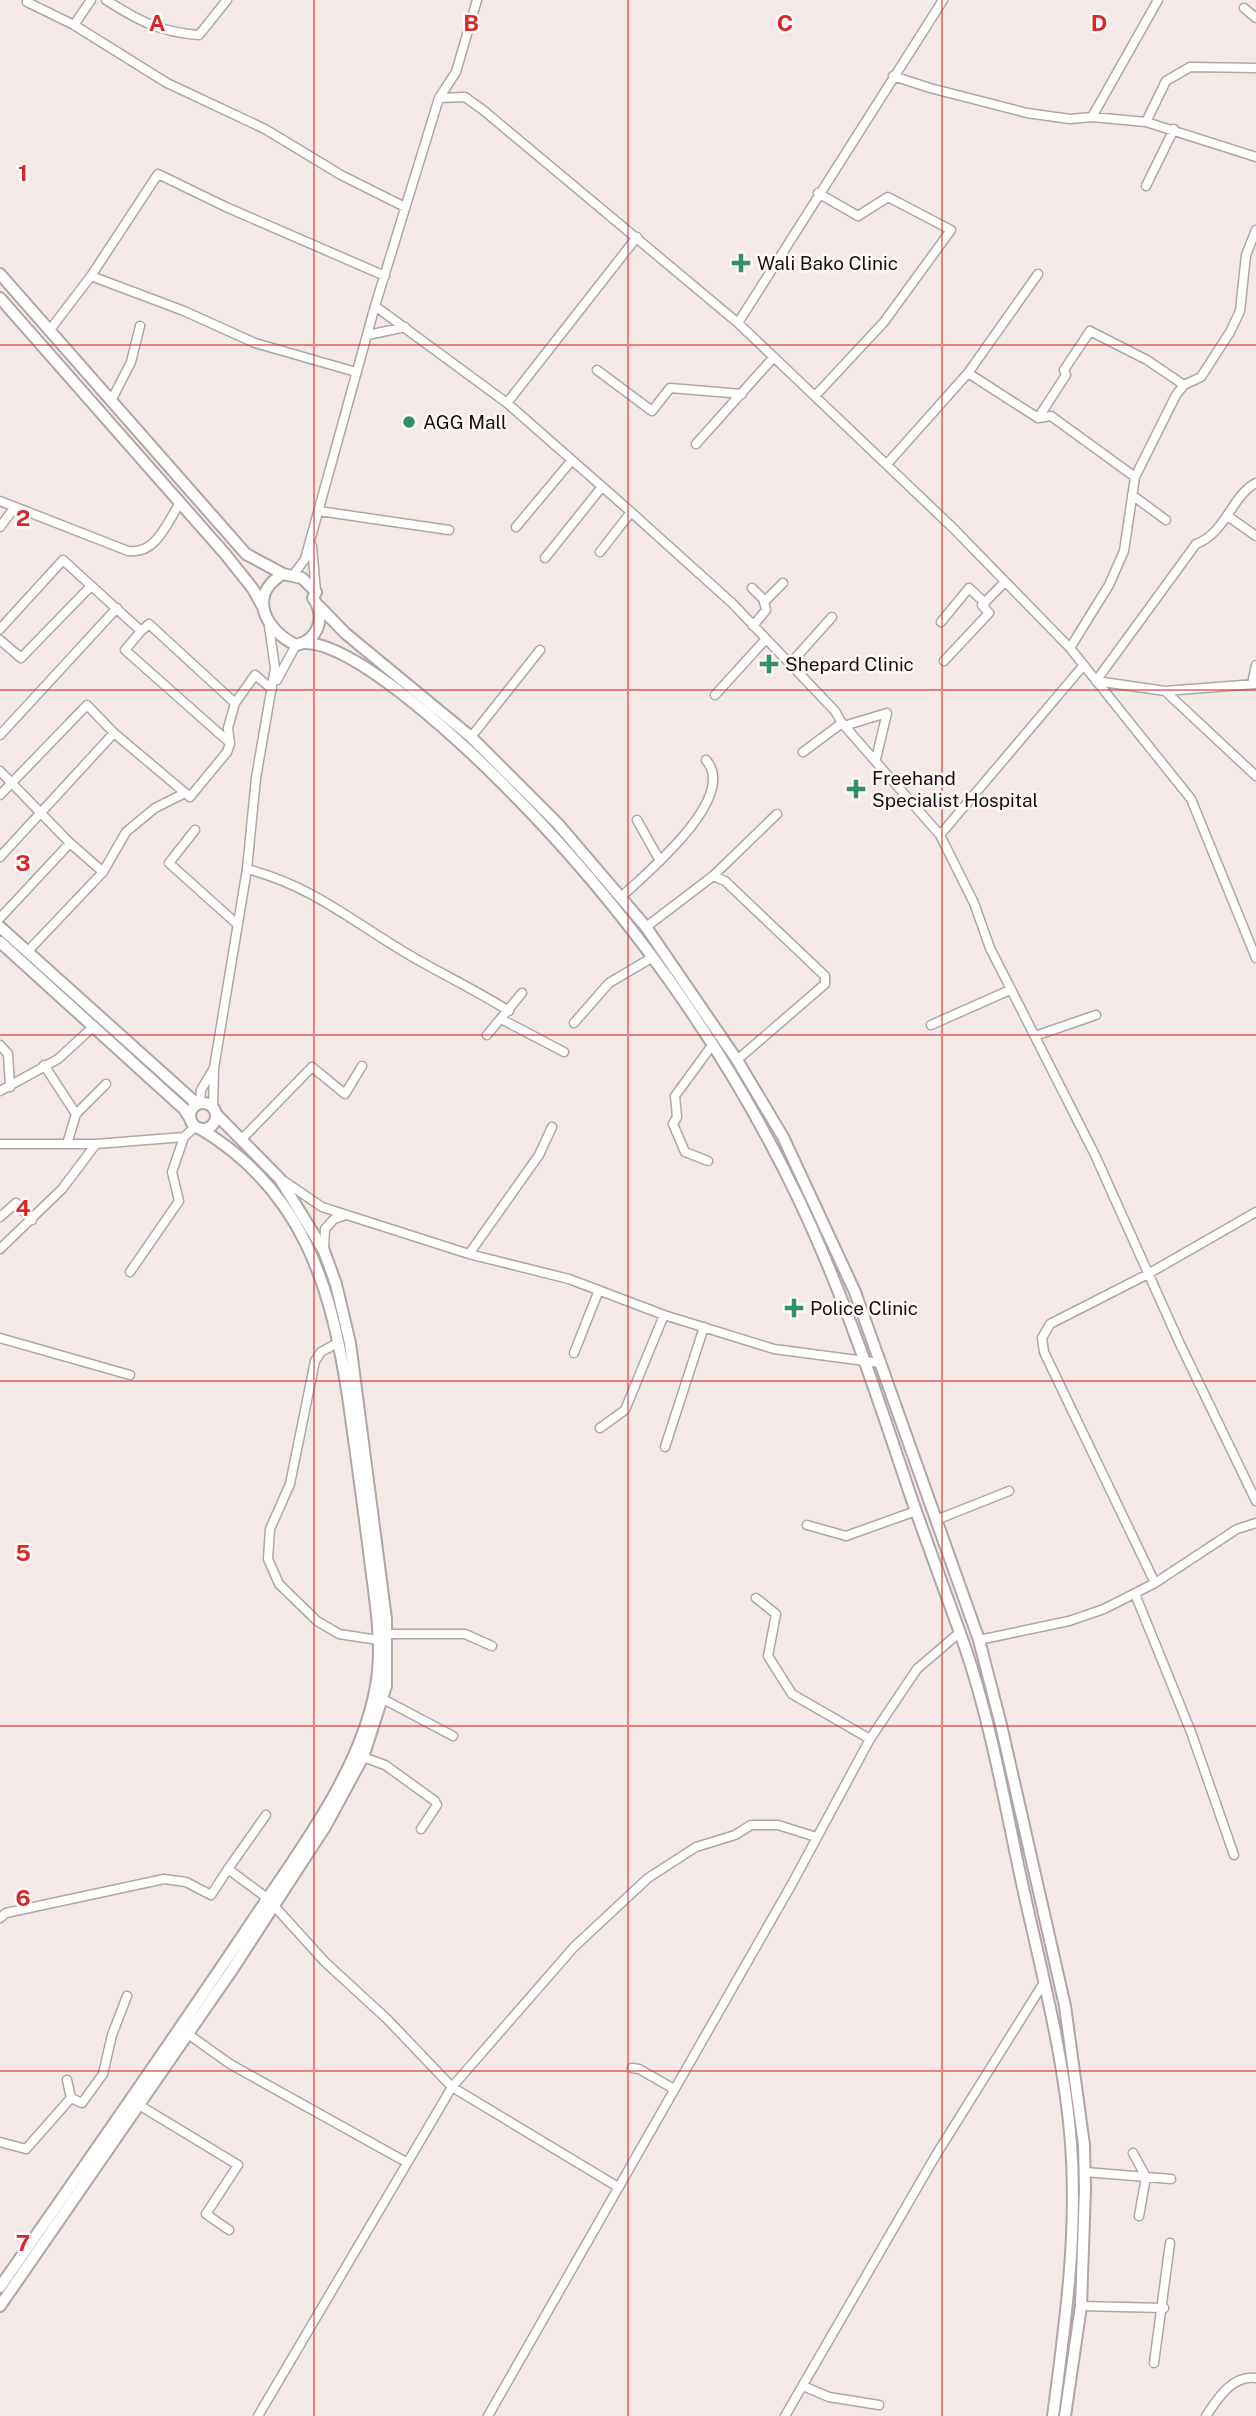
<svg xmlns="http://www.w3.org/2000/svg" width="1256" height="2416" font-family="'Public Sans',sans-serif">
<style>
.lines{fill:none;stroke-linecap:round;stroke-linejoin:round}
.street-casing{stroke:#b0a6a4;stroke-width:11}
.secondary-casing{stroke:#b0a6a4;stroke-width:14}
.street{stroke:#fff;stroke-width:8}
.secondary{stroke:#fff;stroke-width:10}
.grid{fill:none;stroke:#d62828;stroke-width:2;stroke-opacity:0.55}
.poi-dot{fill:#2e916b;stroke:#fff8f6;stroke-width:2.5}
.labels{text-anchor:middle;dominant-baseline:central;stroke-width:5;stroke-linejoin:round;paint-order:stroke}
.poi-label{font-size:19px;fill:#141110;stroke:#fff8f6;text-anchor:start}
.grid-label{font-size:23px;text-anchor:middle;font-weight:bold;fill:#d62828;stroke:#fff8f6;stroke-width:5;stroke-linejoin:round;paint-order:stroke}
</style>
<rect width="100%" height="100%" fill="#f5e9e7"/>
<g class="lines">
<defs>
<path id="street" d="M91 0 74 25 167 83 265 129 341 175 405 207
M106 0C139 21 159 32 199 35L227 0
M27 2 74 25
M1244 8 1256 18
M893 76 930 88 1027 113 1070 119 1092 117 1146 122 1256 157
M439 98 465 97 483 110 738 323 953 528 1070 648 1191 799 1256 958
M1092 117 1158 0
M1146 122 1166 81 1190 67 1256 68
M1146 186 1174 129
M91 276 184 311 255 343 356 372
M375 306 507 403 631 512 732 603 835 711 842 723 940 835 974 903 990 948 1095 1155 1180 1344 1256 1501
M738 323 943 0
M49 331 91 276 158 174 226 207 385 276
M368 335 405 327
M597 370 652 411 670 388 742 394
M968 373 1038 274
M815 396 884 322 951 230 888 197 858 216 818 193
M111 401 131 362 140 326
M507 403 637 237
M1038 418 1066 375 1064 370 1090 331 1147 360 1184 385
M696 444 773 358
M887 464 968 373 1038 418 1051 416 1135 477
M1132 495 1166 520
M0 501 128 551C156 555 166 524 180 503
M319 511 449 530
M1229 517 1256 536
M0 527 15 507
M516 527 572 460
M312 546 316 592
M600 552 631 512
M545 558 601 488
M294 574 305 559 375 306 439 98 456 72 477 0
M752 588 765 601
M941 622 969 588 985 603
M753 626 766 610 764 602 783 583
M0 629 63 560 141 631 125 650 230 743
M141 631 149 624 235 703
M0 640 21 658 90 587
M1070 648 1109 585 1124 551 1135 477 1176 395 1184 385 1201 377 1230 332 1240 311 1246 255 1256 230
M944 661 989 613 982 605 1005 582
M790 664 832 617
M277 680 296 645
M1096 681 1196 544C1226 533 1232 495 1256 483
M1096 681 1165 691 1256 684
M1252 684 1256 665
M1165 691 1256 776
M715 695 766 639
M847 725 887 713 876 759
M0 735 117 608
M471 737 540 650
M803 752 842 723
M0 771 70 843
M0 795 87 705 114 733 190 797 227 752 230 744 228 728 235 703 255 675 272 689
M637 820 660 861
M195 830 169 863 237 924
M940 835 1083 666
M0 857 114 733
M247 869C313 886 354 923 411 956 444 975 477 991 509 1011
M713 876 725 881 825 976V984L737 1060
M621 897C647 873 739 797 706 760
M0 918 70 843 103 872
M646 927 713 876 777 814
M27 952 103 872 126 832 155 808 183 794
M503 1020 564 1052
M574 1023 609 983 653 957
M931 1025 1010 990
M487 1035 522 993
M1035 1036 1096 1015
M0 1045 8 1054 10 1087
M44 1065 76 1114 67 1144
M0 1091 58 1059 94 1026
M200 1103 201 1090 214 1068
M213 1109 214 1068 247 869 256 778 275 668 269 626
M76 1114 106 1084
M241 1140 312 1067 345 1094 362 1066
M0 1144H96L184 1137 196 1126
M708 1161 685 1152 673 1124 677 1117 675 1096 713 1044
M284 1181 322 1207 469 1254 569 1279 664 1315 774 1349 880 1363
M0 1217 16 1203 32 1220
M0 1249 62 1189 96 1144
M324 1249 325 1229 334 1219 346 1215
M469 1254 539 1155 552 1127
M130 1272 179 1201 172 1172 184 1137
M0 1338 130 1375
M339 1342 321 1352 315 1361 290 1484 270 1529 268 1559 279 1584 317 1621 339 1634 378 1640
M574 1353 599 1290
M600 1428 625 1410 664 1315
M665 1447 704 1327
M936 1520 1009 1491
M807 1525 846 1536 916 1511
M1155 1583 1044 1352 1042 1338 1050 1324 1148 1274 1256 1212
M1135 1594 1191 1732 1234 1855
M756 1598 776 1614 768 1656 792 1694 870 1739
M387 1634H465L492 1646
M979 1640 1069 1621 1104 1609 1155 1583 1237 1529 1256 1523
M383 1699 453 1736
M363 1757 385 1765 435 1801 437 1805 421 1829
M266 1815 228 1869 267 1898 325 1962 387 2019 452 2087 618 2187
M0 1918 6 1913 164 1879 186 1882 211 1895 228 1869
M188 2034 230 2064 406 2162
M632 2068 639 2069 674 2089
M71 2098 82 2103 103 2074 112 2035 127 1996
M139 2105 238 2165 206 2214 229 2230
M0 2142 26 2149 71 2098 67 2080
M1133 2153 1146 2177 1139 2216
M1085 2172 1171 2179
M1081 2306 1164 2308
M1154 2363 1170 2243
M803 2386 829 2397 879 2405
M258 2416 452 2087 574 1947 648 1878 696 1847 735 1835 751 1825H778L816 1837
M488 2416 793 1882 870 1739 917 1669 959 1633
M785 2416 936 2155 1043 1984
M1206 2416C1218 2398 1232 2375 1256 2378"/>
<path id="secondary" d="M0 274 246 554 283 574
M0 298 226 555 253 589 264 609
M283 574 302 578 316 592 313 598C326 616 319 640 296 645 265 630 247 595 283 574Z
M319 606 345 633 471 737 558 824 646 927 737 1060 783 1137 855 1292 979 1640 1001 1725 1065 2006 1084 2145 1085 2189 1081 2306 1065 2416
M304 643C355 642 463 744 500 781 622 902 725 1045 799 1200 844 1295 877 1395 910 1494 928 1546 947 1596 965 1647 990 1720 1004 1799 1020 1874 1039 1963 1064 2052 1071 2143 1078 2235 1065 2325 1053 2416
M0 927 197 1104
M0 942 184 1109 191 1120
M190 1116a13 13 0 1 1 26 0a13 13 0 1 1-26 0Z
M0 2287C84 2167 168 2047 249 1926 296 1855 361 1772 376 1686 383 1647 376 1606 371 1567 364 1510 356 1453 348 1396 331 1285 302 1189 199 1128
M0 2306 232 1970 325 1827 363 1757 386 1686V1619L350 1343 336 1284 324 1251 280 1179 216 1114"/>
</defs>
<use href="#street" class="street-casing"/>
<use href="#secondary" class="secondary-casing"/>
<use href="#street" class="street"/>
<use href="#secondary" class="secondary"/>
</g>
<path class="grid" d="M314 0V2416M628 0V2416M942 0V2416M0 345H1256M0 690H1256M0 1035H1256M0 1381H1256M0 1726H1256M0 2071H1256"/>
<g class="poi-dot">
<path d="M737.5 252.5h7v7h7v7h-7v7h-7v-7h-7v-7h7z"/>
<circle cx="409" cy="422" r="7"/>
<path d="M765.5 653.5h7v7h7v7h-7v7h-7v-7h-7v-7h7z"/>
<path d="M852.5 778.5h7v7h7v7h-7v7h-7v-7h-7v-7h7z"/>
<path d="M790.5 1297.5h7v7h7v7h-7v7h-7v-7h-7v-7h7z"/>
</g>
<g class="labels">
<g class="poi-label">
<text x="757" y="263">Wali Bako Clinic</text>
<text x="423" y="422">AGG Mall</text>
<text x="785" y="664">Shepard Clinic</text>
<text x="872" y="778">Freehand<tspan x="872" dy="22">Specialist Hospital</tspan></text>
<text x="810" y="1308">Police Clinic</text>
</g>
</g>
<g class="grid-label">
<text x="157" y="31">A</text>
<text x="471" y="31">B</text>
<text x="785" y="31">C</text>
<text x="1099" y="31">D</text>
<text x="23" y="181">1</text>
<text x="23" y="526">2</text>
<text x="23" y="871">3</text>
<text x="23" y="1216">4</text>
<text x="23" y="1561">5</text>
<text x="23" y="1906">6</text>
<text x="23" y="2251">7</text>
</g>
</svg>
